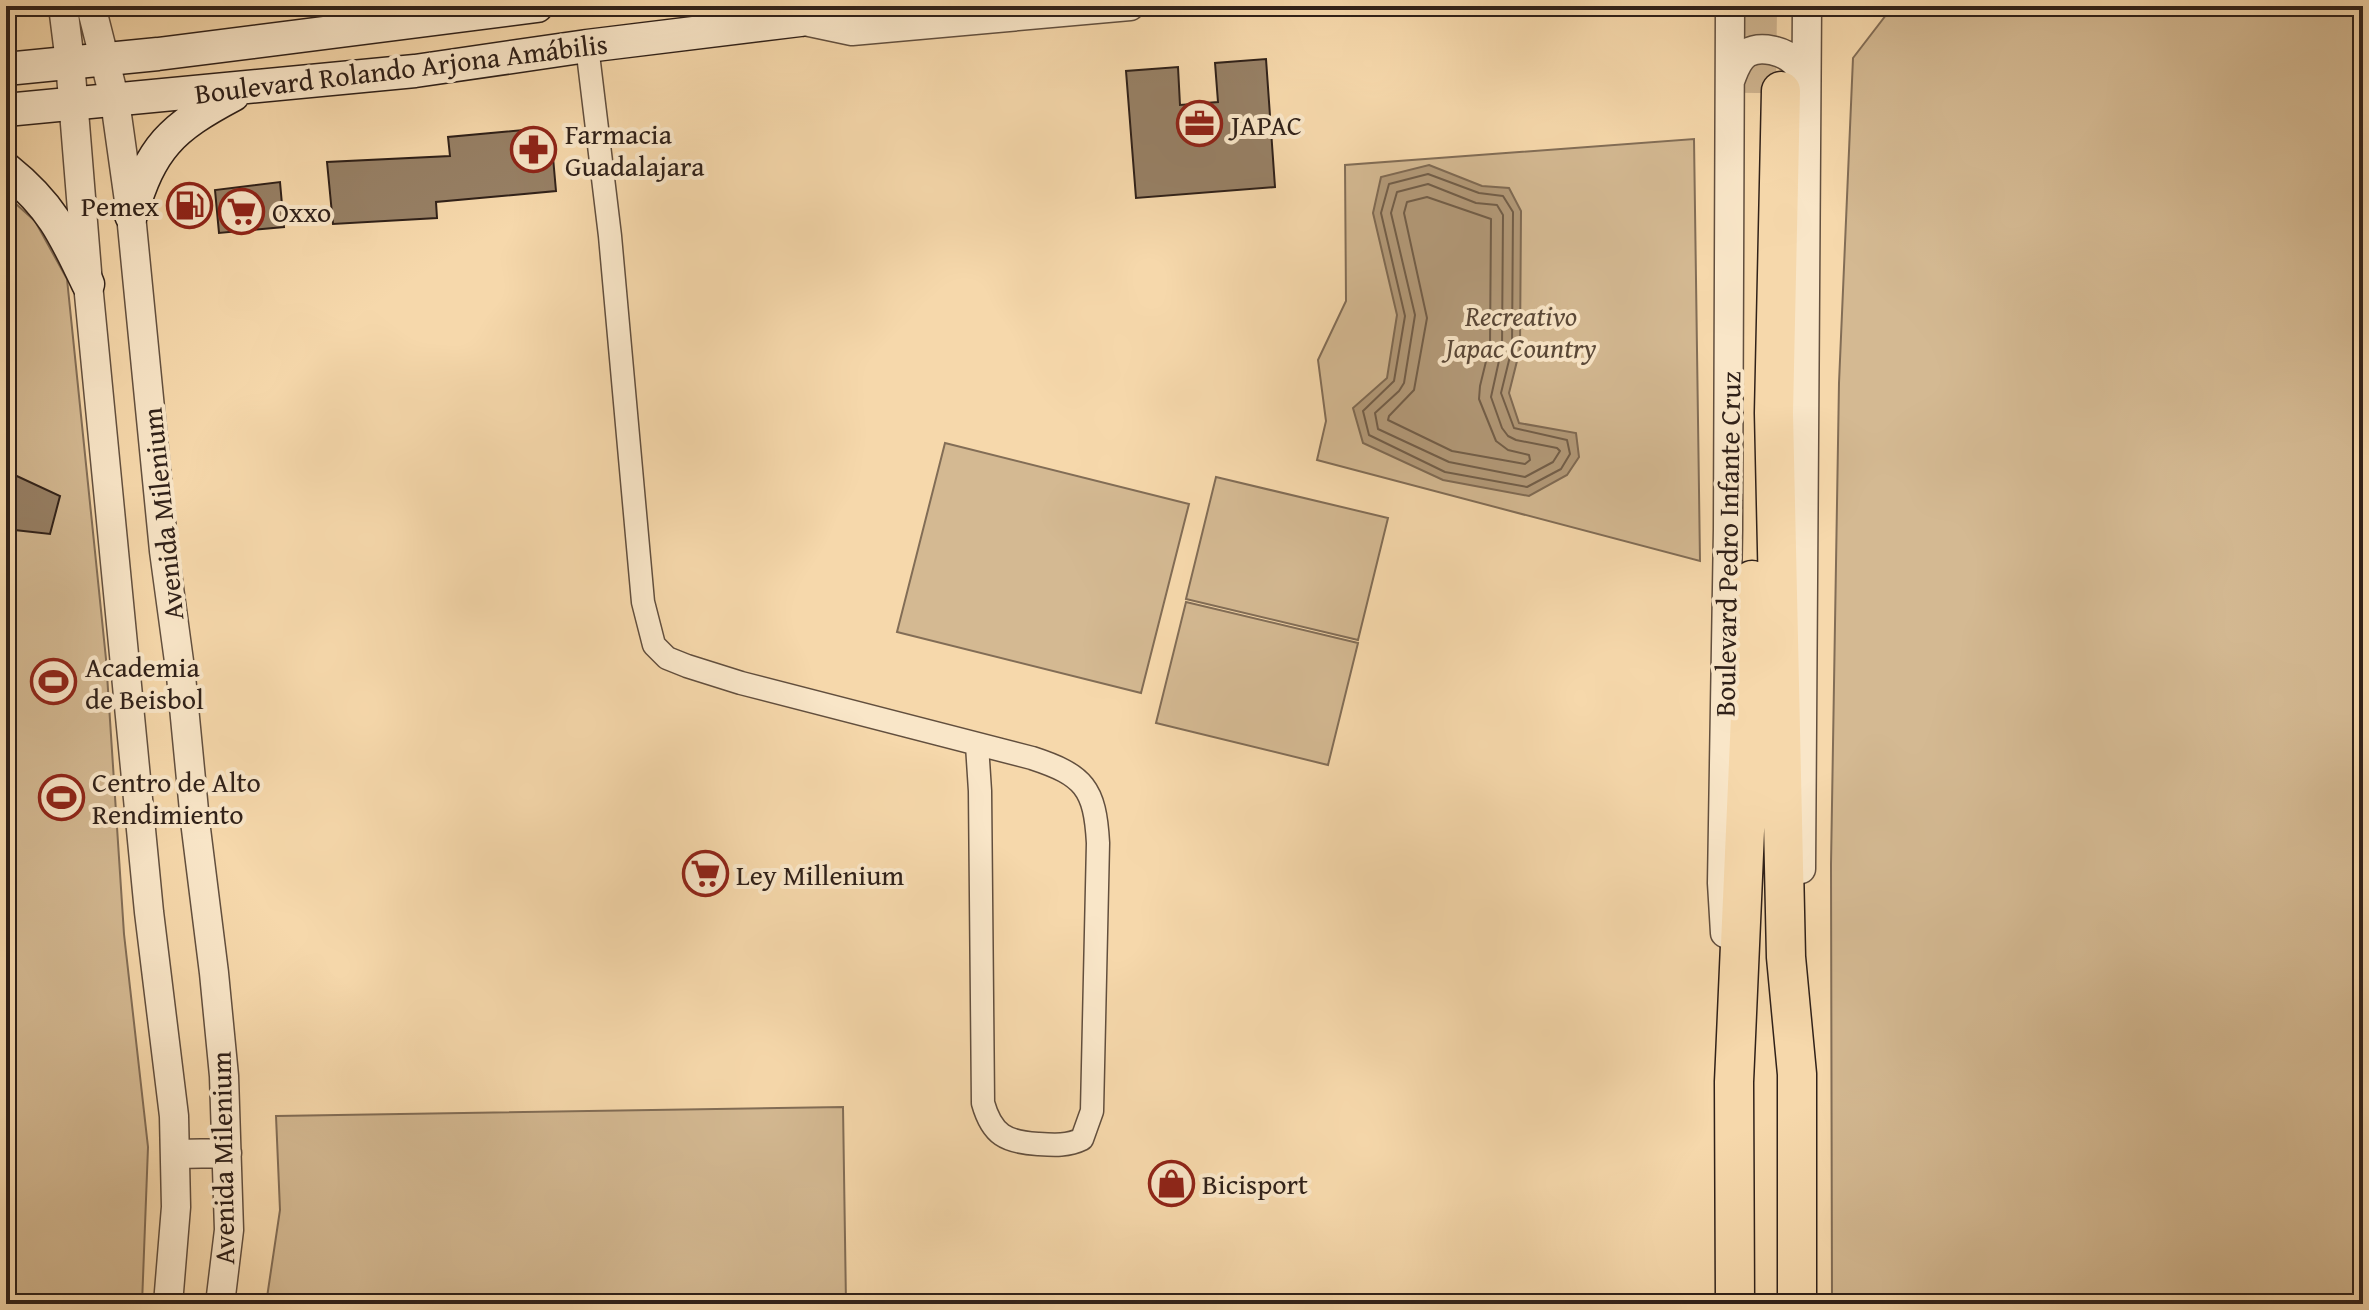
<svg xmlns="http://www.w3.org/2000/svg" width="2369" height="1310" font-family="'Gentium Book Plus',serif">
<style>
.green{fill:#d4b992;stroke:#826d56;stroke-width:2}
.water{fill:#b39a79;stroke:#7f6a53;stroke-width:2}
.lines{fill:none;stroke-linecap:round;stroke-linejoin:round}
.shore{stroke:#725e49;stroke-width:2}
.building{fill:#978065;stroke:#302119;stroke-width:2}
.trunk-tunnel{stroke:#ceb38e;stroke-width:38;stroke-dasharray:38 19;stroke-linecap:butt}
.minor-casing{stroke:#624f3e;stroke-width:25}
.tertiary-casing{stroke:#624f3e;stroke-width:31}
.secondary-casing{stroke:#302119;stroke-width:35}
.trunk-casing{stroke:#302119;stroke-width:41}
.minor{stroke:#f9e6c8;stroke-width:22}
.tertiary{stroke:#f9e6c8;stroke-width:28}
.secondary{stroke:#f9e6c8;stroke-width:32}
.trunk{stroke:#f6d8ab;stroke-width:38}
.labels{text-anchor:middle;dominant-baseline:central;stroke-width:8;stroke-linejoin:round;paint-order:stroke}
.street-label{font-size:28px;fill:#302119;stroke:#f9e6c8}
.poi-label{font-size:28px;fill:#302119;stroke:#f9e6c8;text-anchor:start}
.park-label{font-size:28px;font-style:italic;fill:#594737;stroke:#f9e6c8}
</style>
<rect width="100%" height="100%" fill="#f6d8ab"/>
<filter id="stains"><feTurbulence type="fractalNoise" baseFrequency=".0025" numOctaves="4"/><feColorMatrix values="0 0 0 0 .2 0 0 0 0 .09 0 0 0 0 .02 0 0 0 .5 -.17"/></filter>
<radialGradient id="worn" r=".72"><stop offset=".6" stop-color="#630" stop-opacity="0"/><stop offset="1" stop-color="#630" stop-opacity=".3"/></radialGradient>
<path class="green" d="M1893 6H2363V1304H1832L1831 865 1839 383 1853 58Z
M1694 139 1700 561 1317 460 1326 421 1318 360 1346 301 1345 165Z
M6 195 35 221 67 279 106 659 124 934 148 1147 142 1304H6Z
M945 443 1189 504 1141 693 897 632Z
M1216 477 1388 518 1358 640 1186 599Z
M1186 602 1358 643 1328 765 1156 723Z
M843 1107 846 1304H266L280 1210 276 1116Z"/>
<path class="water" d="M1429 165 1482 186 1509 188 1521 211 1520 349 1509 393 1519 423 1576 433 1579 457 1567 475 1529 496 1443 480 1363 443 1353 408 1387 378 1397 315 1373 213 1381 177Z"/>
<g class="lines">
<path class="shore" d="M1428 174 1479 193 1503 196 1513 212 1512 348 1501 393 1514 428 1567 440 1570 454 1561 469 1527 487 1445 472 1369 435 1363 411 1394 381 1405 316 1381 213 1389 184Z
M1428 184 1476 203 1497 205 1503 215 1502 347 1491 397 1502 428 1508 436 1516 440 1557 448 1560 451 1553 462 1525 477 1449 462 1378 429 1375 413 1399 391 1404 383 1415 315 1391 213 1397 192Z
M1427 197 1491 219 1490 345 1480 386 1479 399 1496 441 1508 450 1529 455 1530 460 1525 464 1452 451 1388 420 1389 416 1414 390 1427 318 1404 213 1407 202Z"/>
</g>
<path class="building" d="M1266 59 1275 187 1136 198 1126 71 1178 67 1180 105 1218 102 1215 63Z
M534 129 552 146 556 191 436 202 437 218 333 224 327 162 450 156 448 137Z
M280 182 284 227 219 233 215 190Z
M6 471 60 496 50 534 6 529Z"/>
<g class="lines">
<path class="trunk-tunnel" d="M1757 93 1758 6"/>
<defs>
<path id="minor" d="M587 46 610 236 643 602 654 645 667 658 687 666 741 683 1032 758C1084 775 1095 788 1098 843L1092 1111 1082 1139C1068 1146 1054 1145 1038 1144 1006 1142 992 1135 983 1103L980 791 977 745"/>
<path id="tertiary" d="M63 6 70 62 88 284 149 912 174 1116 176 1207 168 1304
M91 6 115 101 131 215 164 551 181 676 195 821 214 973 224 1076 229 1230 220 1304
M800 20 852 31 1130 6
M1730 81C1734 71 1737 59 1747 53 1761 45 1784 51 1795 62 1801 68 1803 77 1805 85
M1801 869 1807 6
M1725 933 1722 883 1728 529 1730 6
M176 1154 227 1153"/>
<path id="secondary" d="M6 69 158 54 537 6
M6 110 415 71 587 46 800 20 834 9 868 6
M6 169C51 205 64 233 88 284
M131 215C151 147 171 128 233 95"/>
<path id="trunk" d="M1781 91 1774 413 1786 957 1797 1074V1304
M1735 1304 1734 1082 1752 671V580"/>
</defs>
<use href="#minor" class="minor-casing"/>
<use href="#tertiary" class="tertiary-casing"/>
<use href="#secondary" class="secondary-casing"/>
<use href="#trunk" class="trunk-casing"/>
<use href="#minor" class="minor"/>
<use href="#tertiary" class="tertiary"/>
<use href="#secondary" class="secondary"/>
<use href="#trunk" class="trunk"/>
</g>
<defs>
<symbol id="office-ring" viewBox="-11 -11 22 22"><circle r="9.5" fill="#f9e6c8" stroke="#8f2418" stroke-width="1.5"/><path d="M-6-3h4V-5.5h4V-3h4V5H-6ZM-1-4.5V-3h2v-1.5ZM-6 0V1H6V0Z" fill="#8f2418"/></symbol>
<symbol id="pharmacy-ring" viewBox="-11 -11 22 22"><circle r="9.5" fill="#f9e6c8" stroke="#8f2418" stroke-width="1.5"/><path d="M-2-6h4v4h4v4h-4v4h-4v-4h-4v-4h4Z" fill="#8f2418"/></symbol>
<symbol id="fuel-ring" viewBox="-11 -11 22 22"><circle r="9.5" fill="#f9e6c8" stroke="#8f2418" stroke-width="1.5"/><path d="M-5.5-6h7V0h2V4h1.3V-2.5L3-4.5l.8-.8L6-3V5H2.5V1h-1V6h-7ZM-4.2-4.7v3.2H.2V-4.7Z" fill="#8f2418"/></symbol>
<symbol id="supermarket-ring" viewBox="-11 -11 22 22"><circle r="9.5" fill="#f9e6c8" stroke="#8f2418" stroke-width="1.5"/><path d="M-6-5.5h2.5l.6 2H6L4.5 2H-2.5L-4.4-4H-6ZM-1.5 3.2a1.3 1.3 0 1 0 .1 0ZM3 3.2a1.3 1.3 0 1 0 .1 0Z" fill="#8f2418"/></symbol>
<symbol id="stadium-ring" viewBox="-11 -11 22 22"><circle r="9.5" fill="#f9e6c8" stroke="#8f2418" stroke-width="1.5"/><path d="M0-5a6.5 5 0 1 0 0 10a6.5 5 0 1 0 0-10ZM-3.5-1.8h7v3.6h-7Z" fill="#8f2418"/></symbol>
<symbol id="shop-ring" viewBox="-11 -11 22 22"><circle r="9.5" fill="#f9e6c8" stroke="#8f2418" stroke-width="1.5"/><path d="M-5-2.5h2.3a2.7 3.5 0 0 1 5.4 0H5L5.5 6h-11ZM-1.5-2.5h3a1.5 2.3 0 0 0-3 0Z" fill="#8f2418"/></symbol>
</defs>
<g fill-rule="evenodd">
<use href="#office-ring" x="1174" y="98" width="51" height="51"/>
<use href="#pharmacy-ring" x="508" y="124" width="51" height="51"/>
<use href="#fuel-ring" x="164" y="180" width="51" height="51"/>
<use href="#supermarket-ring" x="216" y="186" width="51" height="51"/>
<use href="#stadium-ring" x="28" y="656" width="51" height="51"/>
<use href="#stadium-ring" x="36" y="772" width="51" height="51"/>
<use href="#supermarket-ring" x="680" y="848" width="51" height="51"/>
<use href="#shop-ring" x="1146" y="1158" width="51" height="51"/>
</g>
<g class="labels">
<g class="street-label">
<text transform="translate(401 68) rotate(-7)">Boulevard Rolando Arjona Amábilis</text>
<text transform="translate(162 514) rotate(-96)">Avenida Milenium</text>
<text transform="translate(1727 544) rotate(-89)">Boulevard Pedro Infante Cruz</text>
<text transform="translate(222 1158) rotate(-91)">Avenida Milenium</text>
</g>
<g class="poi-label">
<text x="1231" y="124">JAPAC</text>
<text x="565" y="133">Farmacia<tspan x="565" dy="32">Guadalajara</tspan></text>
<text x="159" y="205" text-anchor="end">Pemex</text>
<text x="272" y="211">Oxxo</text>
<text x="85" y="666">Academia<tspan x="85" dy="32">de Beisbol</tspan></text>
<text x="92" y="781">Centro de Alto<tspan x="92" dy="32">Rendimiento</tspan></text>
<text x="736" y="874">Ley Millenium</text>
<text x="1202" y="1183">Bicisport</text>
</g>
<g class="park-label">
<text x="1521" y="315">Recreativo<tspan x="1521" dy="32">Japac Country</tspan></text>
</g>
</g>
<rect width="2369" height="1310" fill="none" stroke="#f6d8ab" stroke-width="32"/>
<rect x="8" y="8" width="2353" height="1294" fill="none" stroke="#302119" stroke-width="4"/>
<rect x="16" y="16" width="2337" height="1278" fill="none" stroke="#302119" stroke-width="2"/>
<rect width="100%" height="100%" filter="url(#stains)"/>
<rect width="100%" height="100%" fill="url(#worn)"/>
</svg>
